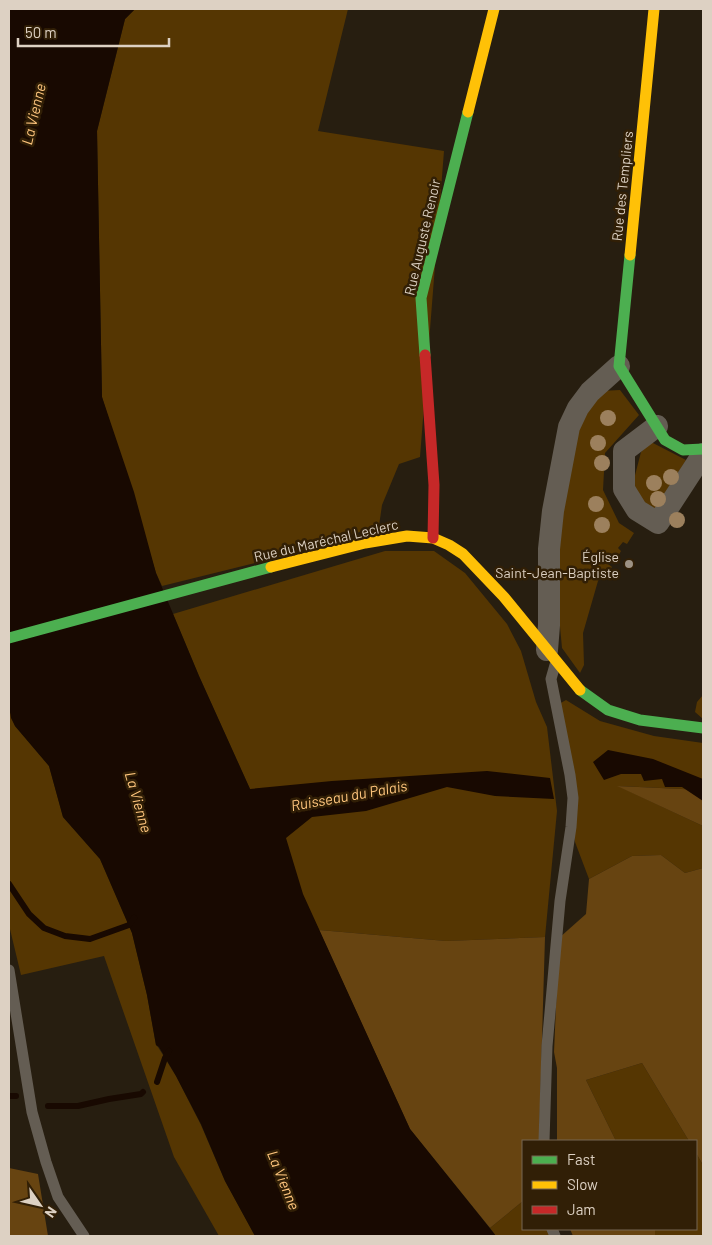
<svg xmlns="http://www.w3.org/2000/svg" width="712" height="1245" font-family="Barlow,sans-serif">
<style>
.green{fill:#553602}
.forest{fill:#674411}
.water{fill:#180901}
.lines{fill:none;stroke-linecap:round;stroke-linejoin:round}
.stream{stroke:#180901;stroke-width:6}
.lane{stroke:#645d53;stroke-width:11}
.street{stroke:#645d53;stroke-width:22}
.fast{stroke:#4caf50;stroke-width:11}
.slow{stroke:#ffc107;stroke-width:11}
.jam{stroke:#c62828;stroke-width:11}
.tree{fill:#9c805d}
.poi-dot{fill:#9d9284;stroke:#311f06;stroke-width:2}
.labels{text-anchor:middle;dominant-baseline:central;stroke-width:5;stroke-linejoin:round;paint-order:stroke}
.street-label{font-size:14px;fill:#ddd1c3;stroke:#311f06}
.poi-label{font-size:14px;fill:#ddd1c3;stroke:#311f06;text-anchor:end}
.water-label{font-size:15px;font-style:italic;fill:#ffc67e;stroke:#311f06}
</style>
<rect width="100%" height="100%" fill="#271e10"/>
<path class="green" d="M135 9H348L318 131 444 151 420 457 399 464 382 505 379 526 283 556 162 586 156 573 102 397 97 131 125 19Z
M620 390 639 415 605 453 603 490 619 523 634 533 627 544 623 542 618 548 621 551 616 560 612 558 608 564 612 567 605 577 602 575 598 581 583 633 584 665 580 673 562 648 555 573 573 435 601 391Z
M651 442 686 460 656 510 642 502 632 487 641 452Z
M385 551H434L465 573 507 624 521 651 536 702 547 727 557 811 545 937 446 941 319 930 250 789 199 676 173 614Z
M703 695V719L695 712 697 702Z
M566 700 600 721 654 736 703 743V790L618 786 703 826V868L685 873 661 855 632 856 589 879 575 842 559 704Z
M9 706 12 718 15 726 49 766 63 817 100 859 132 933 147 995 156 1045 158 1047 176 1076 201 1125 225 1181 255 1236H219L174 1157 104 956 21 975 9 925Z
M642 1063 689 1141H616L586 1080Z
M696 1153 703 1165V1236H655V1229H696Z
M523 1201V1229H548L550 1236H496L490 1228Z"/>
<path class="forest" d="M617 786 703 790V826Z
M661 855 685 873 703 868V1165L696 1153V1141H689L642 1063 586 1080 616 1141H557V1068L554 1052 559 938 586 914 589 879 632 856Z
M319 930 446 941 545 937 539 1141H523V1201L490 1228 410 1129Z
M9 1168 38 1174 48 1236H9Z
M570 1229H655V1236H573Z"/>
<path class="water" d="M9 9H135L125 19 97 131 102 397 134 492 156 573 199 676 250 789 332 781 487 771 550 778 554 799 495 796 447 787 366 811 312 817 286 838 303 894 410 1129 496 1236H255L225 1181 201 1124 176 1076 159 1047 156 1045 147 995 132 933 100 859 63 817 49 766 15 726 11 718 9 706Z
M608 750 653 759 703 779V801L682 787H665L662 779 644 781 641 774H621L604 780 593 762Z"/>
<g class="lines">
<path class="stream" d="M9 884 29 914 44 928 65 936 90 939 129 925 134 918
M157 1082 165 1058 169 1051
M9 1096H16
M48 1106H78L109 1099 141 1094 143 1092"/>
<path class="lane" d="M9 970 32 1112 46 1162 58 1197 84 1236
M544 1141 547 1046 560 901 571 827 573 798 570 775 551 679 555 665
M552 1229 555 1236"/>
<path class="street" d="M657 426 624 451V489L637 510 658 523 703 454
M547 650 549 625V549L553 511 569 427 578 408 590 392 619 366"/>
<path class="fast" d="M630 255 619 366 665 440 683 450 703 449
M425 355 421 298 468 112
M9 638 271 567
M580 690 608 710 640 720 703 728"/>
<path class="slow" d="M468 112 494 9
M630 255 654 9
M271 567 365 543 407 536 433 538 449 545 463 554 504 597 580 690"/>
<path class="jam" d="M425 355 434 485 433 538"/>
</g>
<g class="tree">
<circle cx="608" cy="418" r="8"/>
<circle cx="598" cy="443" r="8"/>
<circle cx="602" cy="463" r="8"/>
<circle cx="671" cy="477" r="8"/>
<circle cx="654" cy="483" r="8"/>
<circle cx="658" cy="499" r="8"/>
<circle cx="596" cy="504" r="8"/>
<circle cx="677" cy="520" r="8"/>
<circle cx="602" cy="525" r="8"/>
</g>
<circle class="poi-dot" cx="629" cy="564" r="5"/>
<g class="labels">
<g class="street-label">
<text transform="translate(622 186) rotate(-84)">Rue des Templiers</text>
<text transform="translate(422 237) rotate(-77)">Rue Auguste Renoir</text>
<text transform="translate(326 540) rotate(-13)">Rue du Maréchal Leclerc</text>
</g>
<g class="poi-label">
<text x="619" y="556">Église<tspan x="619" dy="16">Saint-Jean-Baptiste</tspan></text>
</g>
<g class="water-label">
<text transform="translate(33 114) rotate(-77)">La Vienne</text>
<text transform="translate(349 795) rotate(-10)">Ruisseau du Palais</text>
<text transform="translate(139 802) rotate(74)">La Vienne</text>
<text transform="translate(284 1180) rotate(68)">La Vienne</text>
</g>
</g>
<rect width="712" height="1245" fill="none" stroke="#ddd1c3" stroke-width="20"/>
<rect x="522" y="1140" width="175" height="90" fill="#311f06" stroke="#766652"/>
<rect x="532" y="1156" width="25" height="8" fill="#4caf50" stroke="#766652"/>
<text x="567" y="1165" font-size="15" fill="#ddd1c3">Fast</text>
<rect x="532" y="1181" width="25" height="8" fill="#ffc107" stroke="#766652"/>
<text x="567" y="1190" font-size="15" fill="#ddd1c3">Slow</text>
<rect x="532" y="1206" width="25" height="8" fill="#c62828" stroke="#766652"/>
<text x="567" y="1215" font-size="15" fill="#ddd1c3">Jam</text>
<g transform="translate(40 1205) rotate(124)" stroke="#311f06" stroke-width="4" paint-order="stroke">
<path d="M0-4L9 19L0 12L-9 19Z" fill="#ddd1c3"/>
<text y="-8" font-size="14" font-weight="bold" text-anchor="middle" fill="#ddd1c3">N</text>
</g>
<path d="M18 38v8h151v-8" fill="none" stroke="#ddd1c3" stroke-width="2.5"/>
<text x="25" y="38" font-size="15" fill="#ddd1c3" stroke="#311f06" stroke-width="4" paint-order="stroke">50 m</text>
</svg>
